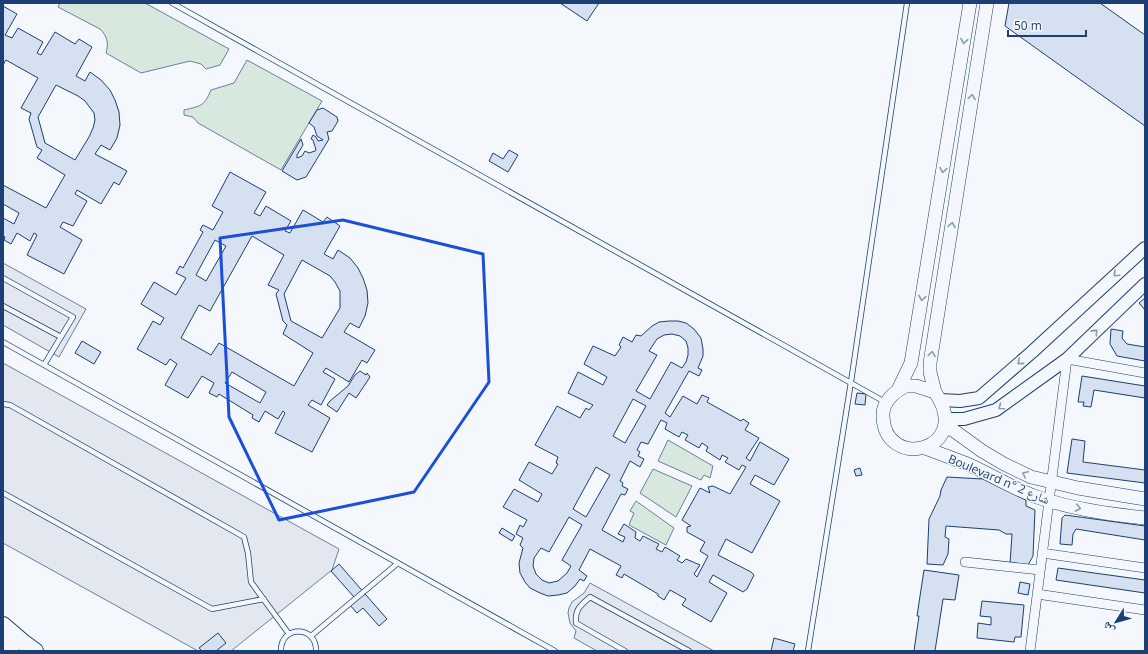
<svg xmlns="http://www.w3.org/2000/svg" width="1148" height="654" font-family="'Open Sans','Noto Naskh Arabic',sans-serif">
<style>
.green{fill:#d7e8df;stroke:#687fa3}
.parking{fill:#e3e8f0;stroke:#687fa3}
.building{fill:#d5e0f0;stroke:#1d3f73;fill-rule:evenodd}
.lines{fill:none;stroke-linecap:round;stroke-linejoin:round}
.service-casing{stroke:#1d3f73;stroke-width:6}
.minor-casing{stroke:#1d3f73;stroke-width:10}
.tertiary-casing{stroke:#1d3f73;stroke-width:14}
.secondary-casing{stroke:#1d3f73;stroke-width:14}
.trunk-casing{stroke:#1d3f73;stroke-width:18}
.service{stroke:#f4f7fb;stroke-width:4.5}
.minor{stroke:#f4f7fb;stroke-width:9}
.tertiary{stroke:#f4f7fb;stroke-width:12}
.secondary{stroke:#f4f7fb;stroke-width:13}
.trunk{stroke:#f4f7fb;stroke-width:16}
.oneway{stroke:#889bb7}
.marked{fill:none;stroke:#1d4ed8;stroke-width:3;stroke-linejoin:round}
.labels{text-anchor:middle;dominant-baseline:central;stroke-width:3;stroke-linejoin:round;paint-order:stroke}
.street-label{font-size:12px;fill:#1d3f73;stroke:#f4f7fb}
</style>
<rect width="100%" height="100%" fill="#f4f7fb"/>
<path class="green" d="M60 3H145L229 49 220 65 206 69 201 64 190 61 141 73 106 53C109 43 107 36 100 29L58 7Z
M247 60 322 101 281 170 198 123 193 117 184 115V110C200 106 204 107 211 90L234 83Z
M668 440 713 466 710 478 704 475 701 480 658 461Z
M653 469 692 486 676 517 640 493Z
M636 501 674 528 666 545 629 525 634 513 630 511Z"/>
<path class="parking" d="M3 263 86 309 59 357 3 325Z
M3 363 339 549 332 570 231 651H198L3 543Z
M590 583 714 651H597L574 638 576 631 570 623 568 613 569 608 572 602 584 593Z"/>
<path class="building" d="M560 3H599L587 21Z
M1009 3H1100L1145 35V126L1005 26Z
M3 6 17 14 5 35 12 38 18 28 43 42 37 53 41 55 55 32 75 44 79 39 92 47 76 76 85 81 90 72 101 80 110 90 115 100 119 112 120 125 117 138 110 150 101 145 95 154 127 171 119 185 114 182 101 204 77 190 75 194 87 201 73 226 63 222 60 227 82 240 64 274 27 255 37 235 34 233 30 241 17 233 11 244 4 240 5 237 3 235V218L14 224 19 213 3 204V185L46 208 65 175 37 158 42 150 37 147 29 119 31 113 21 108 38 78 6 60 3 65ZM56 85 78 96 85 101 94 113 95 120 93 128 89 137 75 160 45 143 38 117Z
M323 108 337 117 338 121 332 131 327 132 329 139 306 177 297 180 282 171 301 139 303 145 297 155V158L302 156 305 151 309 153 315 151 316 150 313 140 311 139 313 135 316 137 318 141 323 140 317 136 314 127 309 123 317 110Z
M509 150 518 155 508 172 489 161 493 153 503 159Z
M230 172 266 192 254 213 260 216 266 206 291 221 285 231 290 233 303 210 323 222 327 217 340 226 324 254 333 259 338 250 350 258 358 268 363 278 367 290 368 303 365 316 359 328 350 323 344 332 375 350 367 363 362 360 349 382 326 368 323 372 335 379 321 405 312 400 308 405 330 418 312 452 275 433 285 413 283 411 278 419 265 411 259 422 252 418 253 415 219 394 217 397 209 393 214 383 202 376 188 398 165 385 177 364 170 359 166 365 137 349 153 321 160 325 164 318 141 304 154 282 176 295 186 278 176 273 180 266 183 268 203 232 200 230 203 225 213 230 223 212 212 206ZM252 236 284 255 268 285 279 290 276 294 283 321 287 325 283 334 313 353 294 386 219 343 211 355 181 338 199 305 210 311ZM215 240 226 246 206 281 196 275ZM302 260 330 276 335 282 340 291V308L322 338 291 321 284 294ZM232 372 266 392 260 403 225 383Z
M1145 298V310L1139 303Z
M669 321H678L686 323 694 329 701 338 703 349V356L698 368 702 370 699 376 689 371 665 413 670 417 683 396 697 404 702 395 709 398 707 402 741 421 743 419 749 423 745 430 759 438 746 458 750 461 760 442 789 459 774 485 755 475 750 484 780 501 752 553 726 539 718 555 751 572 754 575 747 589 743 592 713 575 709 582 727 593 711 622 682 605 686 599 670 590 664 600 658 596V594L624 574 622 578 616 575 621 566 590 549 579 570 587 576 584 581 580 579 575 586 567 593 558 595 548 596 540 593 530 588 525 582 520 573 519 563 523 548 520 545 523 538 516 534 520 525 523 527 527 520 503 507 514 489 538 502 542 494 519 480 529 462 552 474 558 464 556 463 558 457 535 445 557 406 580 418 586 408 589 410 593 405 568 393 578 372 603 385 607 377 584 364 593 346 615 356 621 347 619 345 623 337 632 342 636 335 641 336 652 326 659 322ZM672 334 680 336 686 341 688 348V355L686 362 682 368 671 362 650 399 636 391 657 355 649 351 657 339 664 335ZM633 399 646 406 625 443 613 436ZM661 420 667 423 665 429 679 437 682 432 688 435 685 440 699 448 702 443 708 447 706 451 720 460 722 455 728 458 725 462 739 470 742 465 746 467 730 494 713 486 708 487 710 493 700 488 682 520 691 526 687 527V532L705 542 700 551 708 556 697 577 694 574 700 565 686 559 682 563 677 560 680 556 665 547 662 552 656 549 659 544 643 536 640 541 635 538 636 532 624 524 618 534 625 537 623 542 602 530 621 494 625 495 628 489 622 486 623 483 620 481 630 461 640 467 644 459 638 456 640 452 637 450 641 442 648 444ZM596 467 610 475 586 517 573 509ZM569 517 582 525 562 560 571 566 567 573 558 581 549 583 542 580 536 574 533 566 534 558 541 548 549 552Z
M1111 329 1123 331 1122 338 1127 344 1145 347V361L1117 356 1110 344Z
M82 341 101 352 94 364 75 353Z
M360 371 366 375 367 373 370 377 356 398 349 393 337 412 327 405 330 401 348 386 355 375Z
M1082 376 1145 386V398L1094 390 1091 407 1083 406 1084 402H1078Z
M857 393 866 394 865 405 855 404Z
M1072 439 1085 441 1083 462 1145 470V483L1067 473Z
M860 468 862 475 856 476 854 470Z
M947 477 983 479 1026 500V506L1035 510 1033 556 1028 565 1010 564 1012 534H1006L999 530 946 526 945 537 949 539 948 554 943 565 927 564 929 519 940 496 941 490Z
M1065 515 1145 526V540L1076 529 1073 534 1072 545 1060 544 1062 518Z
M502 528 515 536 512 541 499 533Z
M339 564 387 619 379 626 363 608 357 613 348 603 354 597 331 571Z
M1058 568 1145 580V593L1056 580Z
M924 570 959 575 955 600 943 599 935 651H914L919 616H917Z
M1020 582 1030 584 1028 595 1018 593Z
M982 601 1024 605 1021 637H1015L1014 642 977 638 978 623 991 625V617L980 616Z
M218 633 226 643 216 651H202L199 648Z
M774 638 795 644 793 651H771Z"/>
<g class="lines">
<defs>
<path id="service" d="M172 3 885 402
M3 278 73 317 44 365
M3 306 61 337
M3 342 555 651
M3 404 10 405 244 537 248 553 251 582 289 634
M3 493 212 609 264 599
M311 636 398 563
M281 651C280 625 317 625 316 651
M625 651 576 623C575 609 580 606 590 597L689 651
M808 651 851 382 907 3"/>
<path id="minor" d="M1042 553 1145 568
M965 562 1040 570
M1037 594 1145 610
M1030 651 1067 359 1145 373"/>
<path id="tertiary" d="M941 400 960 401 979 398 1032 352 1145 248
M946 419H964L996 410 1067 359 1145 284"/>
<path id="secondary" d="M906 386H916L935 392C975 451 884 472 883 416 882 402 895 391 906 386Z
M898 390 911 363 970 3
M935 392 930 372V363L987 3
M944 428 953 430 982 451 1004 464 1031 477 1078 488 1145 499
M925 448C938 453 952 458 965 463 989 473 1011 488 1037 497 1072 509 1108 514 1145 518"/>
<path id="trunk" d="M3 625 24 643 35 651
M3 638 11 651"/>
</defs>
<use href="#service" class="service-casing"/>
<use href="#minor" class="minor-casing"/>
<use href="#tertiary" class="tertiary-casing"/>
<use href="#secondary" class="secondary-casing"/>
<use href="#trunk" class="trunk-casing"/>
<use href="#service" class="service"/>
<use href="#minor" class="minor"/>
<use href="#tertiary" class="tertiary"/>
<use href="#secondary" class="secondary"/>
<use href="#trunk" class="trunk"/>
</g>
<defs><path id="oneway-chevron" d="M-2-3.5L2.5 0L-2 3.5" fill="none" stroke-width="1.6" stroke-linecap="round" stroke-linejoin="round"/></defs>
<g class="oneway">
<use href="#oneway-chevron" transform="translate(964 41) rotate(99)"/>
<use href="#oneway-chevron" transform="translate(972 97) rotate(-81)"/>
<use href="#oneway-chevron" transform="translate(943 170) rotate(99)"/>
<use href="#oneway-chevron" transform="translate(952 225) rotate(-81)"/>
<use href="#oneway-chevron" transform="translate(1116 274) rotate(137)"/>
<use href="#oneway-chevron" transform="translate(922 298) rotate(99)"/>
<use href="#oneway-chevron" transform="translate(1095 332) rotate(-48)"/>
<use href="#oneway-chevron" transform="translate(932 354) rotate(-81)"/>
<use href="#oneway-chevron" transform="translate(1020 362) rotate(139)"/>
<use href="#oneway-chevron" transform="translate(1001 407) rotate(145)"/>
<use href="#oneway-chevron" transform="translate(1025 474) rotate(-155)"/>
<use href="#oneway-chevron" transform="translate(1078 508) rotate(11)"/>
</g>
<path class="marked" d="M343 220 483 254 489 382 414 492 279 520 229 417 220 238Z"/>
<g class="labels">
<g class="street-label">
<text transform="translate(999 479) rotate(23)">Boulevard n° شارع 2</text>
</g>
</g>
<rect width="1148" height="654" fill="none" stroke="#1d3f73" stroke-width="8"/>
<g transform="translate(1116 622) rotate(233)" stroke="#f4f7fb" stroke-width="3" paint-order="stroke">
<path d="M0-3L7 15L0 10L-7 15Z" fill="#1d3f73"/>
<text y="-6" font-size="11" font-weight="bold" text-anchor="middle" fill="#1d3f73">ش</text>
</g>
<path d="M1008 30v6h78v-6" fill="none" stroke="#1d3f73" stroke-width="2"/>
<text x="1014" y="30" font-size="12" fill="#1d3f73" stroke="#f4f7fb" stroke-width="3" paint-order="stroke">50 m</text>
</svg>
